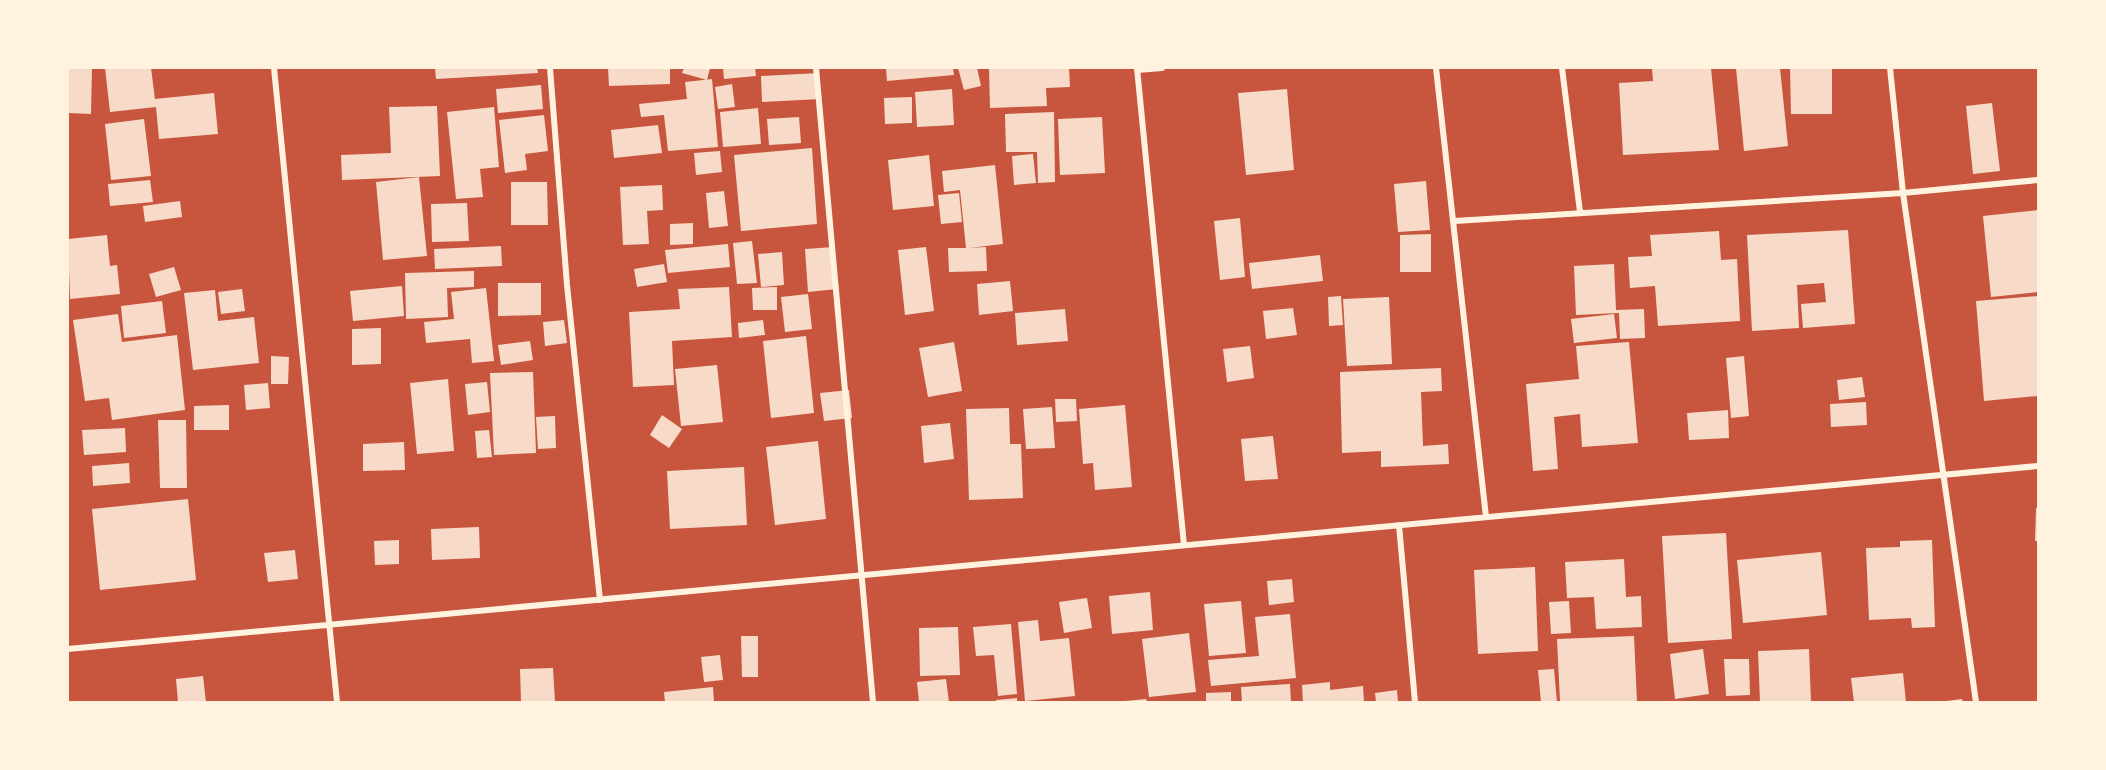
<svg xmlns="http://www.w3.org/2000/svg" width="2106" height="770" font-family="Roboto,sans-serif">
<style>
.building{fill:#f7dbc8}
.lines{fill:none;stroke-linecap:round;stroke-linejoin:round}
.minor{stroke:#fff3e0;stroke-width:6}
</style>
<rect width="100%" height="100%" fill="#c8553d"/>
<path class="building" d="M68 68H92L91 114 68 113Z
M105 68H151L155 99 214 93 218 134 159 139 156 107 110 112Z
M435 68H537L538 73 436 79Z
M608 68H670V84L609 86Z
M684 68H710L707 80 682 73Z
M723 68H755L756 76 724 79Z
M886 68H953L954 75 887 81Z
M958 68H977L981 86 964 90Z
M989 68H1069L1070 87 1046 88 1047 106 990 108Z
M1652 68H1711L1719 150 1623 155 1619 83 1653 81Z
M1736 68H1780L1788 146 1744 151Z
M1790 68H1832V114H1791Z
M819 73 821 99 762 102 761 76Z
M712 79 718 147 668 151 664 115 641 117 639 104 687 99 685 82Z
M732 84 735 107 718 109 715 87Z
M541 85 543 109 498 113 496 89Z
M952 89 954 125 917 127 915 92Z
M1287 89 1294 170 1246 175 1238 93Z
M912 97V123L885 124 884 98Z
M1992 103 2000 171 1973 174 1966 106Z
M437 106 440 176 342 180 341 155 391 153 389 107Z
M494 107 499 167 480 169 483 197 456 199 447 112Z
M758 108 761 144 723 147 720 112Z
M1054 112 1055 182 1038 183 1037 152H1006L1005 114Z
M544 115 548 151 525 154 527 170 505 173 499 120Z
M799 117 801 143 769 145 767 119Z
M1102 117 1105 173 1060 175 1058 119Z
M144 119 151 176 111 180 105 124Z
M658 125 662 153 614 158 611 130Z
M812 148 817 224 741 231 734 155Z
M720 151 722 172 696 175 694 153Z
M1033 154 1036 183 1014 185 1012 156Z
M929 155 934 206 893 210 888 160Z
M995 165 1003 244 969 248 986 247 987 271 949 272 948 248H966L960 190 944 192 942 171Z
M419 177 427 256 383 260 376 182Z
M150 180 153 202 110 206 108 184Z
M1426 181 1430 230 1398 232 1394 184Z
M511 182H547L548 225H511Z
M662 185 663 210 647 211 649 244 623 245 620 187Z
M724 191 728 226 709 228 706 193Z
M959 193 962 222 941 224 938 195Z
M180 201 182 217 145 222 143 206Z
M467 203 469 241 432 242 431 204Z
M2038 210V292L1991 297 1983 216Z
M1240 218 1245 277 1220 280 1214 221Z
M693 223V244L670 245V224Z
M1848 230 1855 324 1803 328 1801 304 1826 302 1824 283 1797 285 1799 328 1752 331 1747 235Z
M1719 231 1721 260 1737 259 1740 321 1658 326 1655 286 1630 288 1628 257 1652 256 1650 235Z
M1431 234V272H1400V235Z
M107 235 110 266 117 265 120 294 70 299 68 239Z
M752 241 757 283 737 284 733 243Z
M728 244 730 267 668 273 665 250Z
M501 246 502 266 435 269 434 249Z
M834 247 837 289 808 292 805 249Z
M926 247 934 311 905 315 898 250Z
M782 252 784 285 761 287 758 254Z
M1320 255 1323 281 1252 289 1249 263Z
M664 264 667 282 637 287 634 269Z
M1614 264 1616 310 1644 309 1645 338 1620 339 1619 313 1576 315 1574 266Z
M174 267 181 290 156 297 149 274Z
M474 271V287L447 288 448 317 406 319 405 273Z
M1010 281 1013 311 979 315 977 284Z
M498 283H541V315L498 316Z
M402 286 404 316 353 321 350 291Z
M729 287 732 337 672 341 674 385 633 387 629 312 680 309 678 289Z
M777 287V310H753L752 288Z
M486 288 494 361 472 363 470 339 426 343 424 322 454 319 451 292Z
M242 289 245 311 221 314 218 292Z
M215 290 218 321 254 317 259 363 193 370 184 293Z
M808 294 812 329 785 332 781 297Z
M1341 296 1343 325 1329 326 1328 297Z
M2038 296V396L1984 401 1976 301Z
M1389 297 1392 364 1347 366 1343 299Z
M162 301 166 333 124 338 121 306Z
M1293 308 1297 335 1266 339 1263 311Z
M1065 309 1068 341 1017 345 1015 313Z
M118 314 122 342 177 335 185 410 112 420 109 398 85 401 73 320Z
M1614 314 1617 338 1574 343 1571 319Z
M564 320 567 343 545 346 543 322Z
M763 320 765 335 739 338 738 323Z
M381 328V364L352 365V329Z
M806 336 814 413 771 418 763 341Z
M530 341 533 360 501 365 498 345Z
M954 342 962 391 928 397 919 348Z
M1629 342 1638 443 1582 447 1580 414 1554 417 1558 469 1533 471 1526 384 1579 379 1576 346Z
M1250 346 1254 378 1227 382 1223 349Z
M271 356 289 357 288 384H271Z
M1744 356 1749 416 1731 418 1726 358Z
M717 365 723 422 681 426 675 369Z
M1441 368 1442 391 1421 392 1423 446 1448 444 1449 464 1381 467V451L1342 453 1340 372Z
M533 372 536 453 494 455 490 373Z
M1862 377 1865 397 1839 400 1837 380Z
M448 379 454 451 417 454 410 383Z
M487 382 490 412 468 415 465 384Z
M268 383 270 408 246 410 244 385Z
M849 390 852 418 824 421 820 393Z
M1055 399H1076L1077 421 1056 422Z
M1866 402 1867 425 1831 427 1830 404Z
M229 405V430H194V406Z
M1125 405 1132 487 1095 490 1093 463 1083 464 1079 409Z
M1052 407 1055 448 1026 449 1023 409Z
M1009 408 1010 444H1021L1023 498 969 500 966 409Z
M1728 410 1729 438 1689 440 1687 413Z
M662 415 682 429 669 448 650 435Z
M555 416 556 448 538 449 536 417Z
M158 420H186L187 488H160Z
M950 423 954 459 924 463 921 426Z
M125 428 126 452 84 455 82 430Z
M489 430 492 457 477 458 475 431Z
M1273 436 1278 479 1245 481 1241 439Z
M818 441 826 519 775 525 766 447Z
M404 442 405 470 363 471V444Z
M129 463 130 483 93 486 92 466Z
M744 467 747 525 670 529 667 471Z
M188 499 196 580 100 590 92 509Z
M2036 508H2038V541H2035Z
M479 527 480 558 432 560 431 529Z
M1726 533 1732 639 1668 643 1662 536Z
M399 540V564L375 565 374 541Z
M1932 540 1935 627 1912 628 1911 618 1869 620 1866 548 1900 547V541Z
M295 550 298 579 268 582 264 553Z
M1821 552 1827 615 1743 623 1737 560Z
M1624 559 1626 597 1641 596 1642 627 1596 629 1594 597 1567 598 1565 562Z
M1535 567 1538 651 1478 654 1474 570Z
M1292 579 1294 602 1269 605 1267 581Z
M1150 592 1153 630 1112 634 1109 596Z
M1087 598 1092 628 1064 633 1059 602Z
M1241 601 1246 653 1209 656 1204 604Z
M1569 601 1571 633 1551 634 1549 602Z
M1290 614 1296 678 1211 686 1208 660 1259 656 1255 617Z
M1038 620 1040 641 1069 638 1075 696 1025 701 1018 622Z
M1011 624 1017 694 998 696 994 655 976 656 973 627Z
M958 627 960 675 920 676 919 628Z
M1189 633 1196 692 1149 697 1142 639Z
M741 636H758V677H742Z
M1634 636 1637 702H1560L1557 639Z
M1703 649 1709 694 1675 699 1670 654Z
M1809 649 1811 702H1760L1758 651Z
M720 655 723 680 704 682 701 657Z
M1724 659H1749L1750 695 1726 696Z
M553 668 555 702H521L520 669Z
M1554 669 1557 702H1541L1538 670Z
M1903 673 1906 702H1854L1851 678Z
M203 676 206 702H178L176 679Z
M946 679 949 702H919L917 682Z
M1330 682V690L1363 686 1364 702H1303L1302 685Z
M1290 684 1291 702H1242L1241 687Z
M713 687 714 702H665L664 692Z
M1397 690 1398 702H1376L1375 693Z
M1231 692V702H1206V693Z
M1017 698V702H996V700Z
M1146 699 1147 702H1125V701Z
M1962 699 1963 702H1946V701Z"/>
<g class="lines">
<path class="minor" d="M274 68 337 702
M550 68 567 285 600 600
M816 68 873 702
M1137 68 1184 545
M1436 68 1486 517
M1562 68 1580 212
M1890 68 1903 193 1976 702
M1137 70 1162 68
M1455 221 1903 193 2038 180
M1399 525 1415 702
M68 649 2038 466"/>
</g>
<rect width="2106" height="770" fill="none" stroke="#fff3e0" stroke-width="138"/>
</svg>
